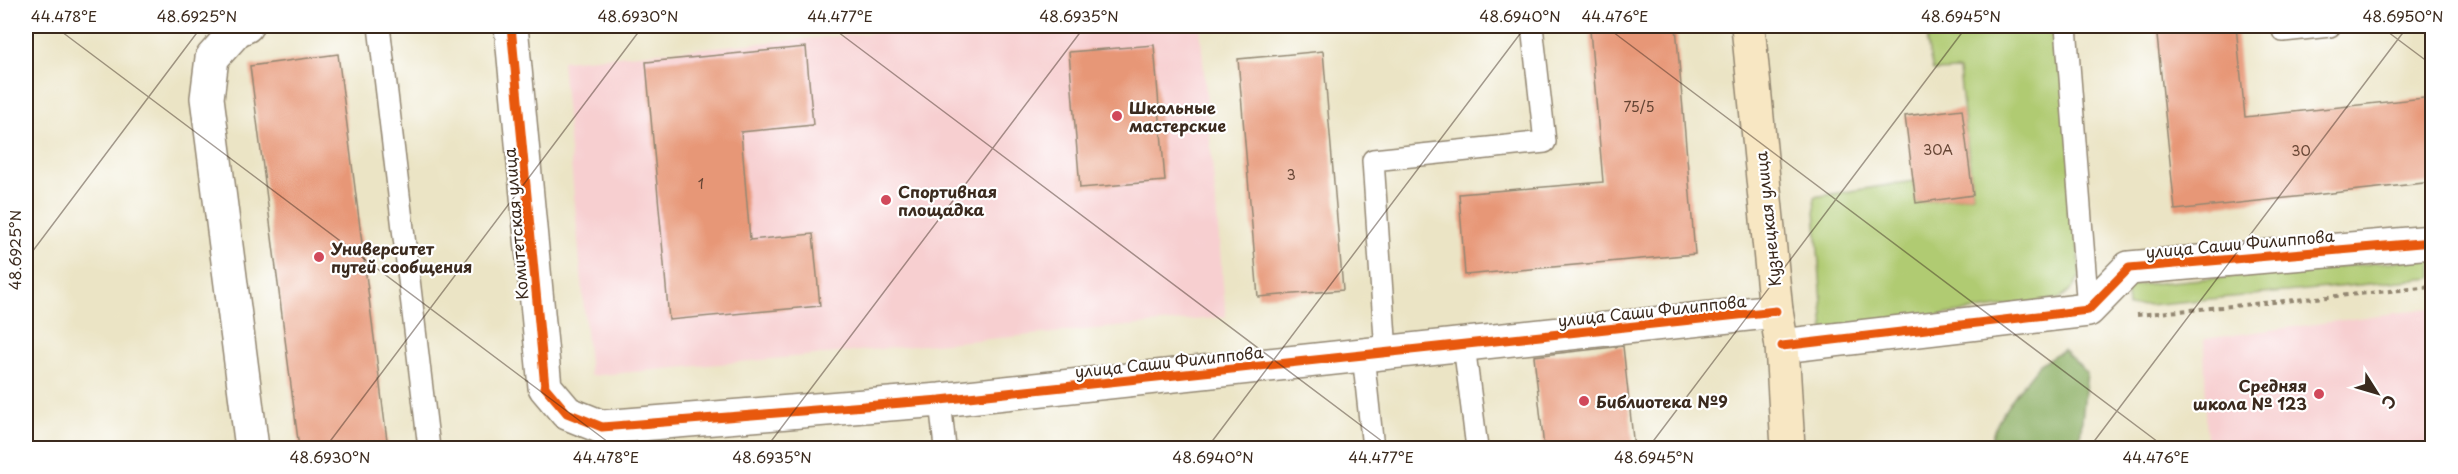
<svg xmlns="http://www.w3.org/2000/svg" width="2458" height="474" font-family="'Playpen Sans',sans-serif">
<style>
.built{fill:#f7cfd0}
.green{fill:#b0cb72;stroke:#767a48;stroke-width:1.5}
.forest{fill:#8caf64;stroke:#646c41;stroke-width:1.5}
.building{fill:#e79777}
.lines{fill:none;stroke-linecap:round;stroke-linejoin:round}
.lane-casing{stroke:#938772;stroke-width:24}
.street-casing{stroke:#938772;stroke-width:36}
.secondary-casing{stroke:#938772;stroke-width:36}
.path{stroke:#938772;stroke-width:4;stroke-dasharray:4.5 4.5;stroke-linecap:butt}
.lane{stroke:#fff;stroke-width:21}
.street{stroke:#fff;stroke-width:33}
.secondary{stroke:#f8e7c3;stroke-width:33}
.cycleway-casing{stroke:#fff;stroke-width:13}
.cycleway{stroke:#e8590c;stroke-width:9}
.ticks{fill:none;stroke:#3b2a1e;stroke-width:1.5;stroke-opacity:0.45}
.poi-dot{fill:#d1495b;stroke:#fff;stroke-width:2}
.labels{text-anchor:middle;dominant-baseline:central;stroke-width:4.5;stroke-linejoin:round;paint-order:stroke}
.number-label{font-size:14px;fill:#664534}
.poi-label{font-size:16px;font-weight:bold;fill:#3b2a1e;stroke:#fff;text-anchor:start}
.street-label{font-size:16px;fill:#3b2a1e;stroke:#fff}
.neatline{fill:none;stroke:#3b2a1e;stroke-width:2}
.ticks-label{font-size:15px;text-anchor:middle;fill:#3b2a1e}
</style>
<rect width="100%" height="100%" fill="#fff"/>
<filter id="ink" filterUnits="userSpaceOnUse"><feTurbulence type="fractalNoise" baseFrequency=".0167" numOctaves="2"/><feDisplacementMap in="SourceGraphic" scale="12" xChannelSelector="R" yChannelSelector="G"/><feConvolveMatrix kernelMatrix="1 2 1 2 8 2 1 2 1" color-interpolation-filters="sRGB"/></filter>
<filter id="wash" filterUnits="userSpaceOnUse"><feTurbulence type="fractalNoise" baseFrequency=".008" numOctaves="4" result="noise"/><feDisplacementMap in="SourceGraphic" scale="24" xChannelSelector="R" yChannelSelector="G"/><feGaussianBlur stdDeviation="1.35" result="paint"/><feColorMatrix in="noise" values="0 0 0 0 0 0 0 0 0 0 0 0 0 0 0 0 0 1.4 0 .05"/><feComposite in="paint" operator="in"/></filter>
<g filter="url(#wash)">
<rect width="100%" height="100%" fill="#ebe4c5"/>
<path class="built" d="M945 26H1200L1226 317 590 376 562 61Z
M2432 308V448H2207L2204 339Z"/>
<path class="green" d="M1931 26H2064L2080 276 2073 288 2059 299 1824 331 1814 197 1913 181 1917 203 1973 195 1959 70 1933 71 1927 43Z
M2432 258V278L2128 307 2126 286Z"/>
<path class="forest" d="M2063 350 2087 373 2079 448H1988L1997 422 2015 395 2041 363Z"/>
<g id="blocks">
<path class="building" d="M1641 26H1676L1695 254 1465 275 1459 194 1603 182 1590 30Z
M2156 26H2236L2245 117 2433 97V182L2175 210Z
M1154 45 1165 181 1080 188 1069 52Z
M806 47 813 125 741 132 750 240 813 234 820 306 669 320 646 62Z
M1323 51 1343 290 1258 297 1238 59Z
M338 54 388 448H299L250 66Z
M1962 109 1973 195 1916 203 1905 116Z
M1623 346 1634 448H1544L1534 356Z"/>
</g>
</g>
<g filter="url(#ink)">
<use href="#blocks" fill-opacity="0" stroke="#938772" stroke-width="1.5"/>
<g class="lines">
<defs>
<path id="lane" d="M379 26 429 448
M2066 26 2088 310
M2282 26 2283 31 2330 26
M1464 345 1477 448
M1386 353 1373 160 1545 142 1532 26
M1363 355 1373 448
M940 400 945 448"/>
<path id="street" d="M246 26 237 30 212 58 207 98 252 448
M511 26 545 387 567 413 602 427 940 400 1776 311
M1782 346 2088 310 2129 268 2432 242"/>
<path id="secondary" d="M1748 26 1776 311 1782 346 1788 448"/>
</defs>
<use href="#lane" class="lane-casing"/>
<use href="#street" class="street-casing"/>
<use href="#secondary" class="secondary-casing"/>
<path class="path" d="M2137 315 2432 287"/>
<use href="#lane" class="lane"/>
<use href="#street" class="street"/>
<use href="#secondary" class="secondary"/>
<defs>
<path id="cycleway" d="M511 26 545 387 567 413 602 427 940 400 1776 311
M1782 346 2088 310 2129 268 2432 242"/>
</defs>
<use href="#cycleway" class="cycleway-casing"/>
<use href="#cycleway" class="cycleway"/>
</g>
</g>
<path class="ticks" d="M54 26 616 448M830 26 1391 448M1605 26 2166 448M2380 26 2432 65M26 260 202 26M325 448 643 26M766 448 1085 26M1207 448 1526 26M1648 448 1967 26M2089 448 2408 26"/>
<g class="poi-dot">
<circle cx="1117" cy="116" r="6"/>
<circle cx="886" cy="200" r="6"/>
<circle cx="319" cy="257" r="6"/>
<circle cx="2319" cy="394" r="6"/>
<circle cx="1584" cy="401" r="6"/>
</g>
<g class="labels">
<g class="number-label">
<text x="1639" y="106">75/5</text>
<text x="1938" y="149">30А</text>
<text x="2301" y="150">30</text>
<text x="1291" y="174">3</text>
<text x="701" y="183">1</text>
</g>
<g class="poi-label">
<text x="1129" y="107">Школьные<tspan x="1129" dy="18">мастерские</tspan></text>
<text x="898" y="191">Спортивная<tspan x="898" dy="18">площадка</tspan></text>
<text x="331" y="248">Университет<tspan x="331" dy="18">путей сообщения</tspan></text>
<text x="2307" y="385" text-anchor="end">Средняя<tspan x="2307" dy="18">школа № 123</tspan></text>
<text x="1596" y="401">Библиотека №9</text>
</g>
<g class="street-label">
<text transform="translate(1767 219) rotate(-96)">Кузнецкая улица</text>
<text transform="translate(515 224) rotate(-95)">Комитетская улица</text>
<text transform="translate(2240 243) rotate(-5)">улица Саши Филиппова</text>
<text transform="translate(1652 310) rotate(-6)">улица Саши Филиппова</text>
<text transform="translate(1169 361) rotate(-6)">улица Саши Филиппова</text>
</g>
</g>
<rect width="2458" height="474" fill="none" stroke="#fff" stroke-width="66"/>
<g transform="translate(2377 393) rotate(127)" stroke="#ffffff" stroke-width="4.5" paint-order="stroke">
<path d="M0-4.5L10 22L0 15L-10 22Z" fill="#3b2a1e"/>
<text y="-9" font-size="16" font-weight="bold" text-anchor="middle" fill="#3b2a1e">С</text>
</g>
<rect x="33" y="33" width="2392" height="408" class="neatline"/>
<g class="ticks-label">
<text x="64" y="22">44.478°E</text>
<text x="197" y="22">48.6925°N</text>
<text x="638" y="22">48.6930°N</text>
<text x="840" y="22">44.477°E</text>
<text x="1079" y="22">48.6935°N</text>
<text x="1520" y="22">48.6940°N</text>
<text x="1615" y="22">44.476°E</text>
<text x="1961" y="22">48.6945°N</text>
<text x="2403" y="22">48.6950°N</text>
<text transform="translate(16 250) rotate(-90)" y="5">48.6925°N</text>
<text x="330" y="463">48.6930°N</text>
<text x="606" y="463">44.478°E</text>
<text x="772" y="463">48.6935°N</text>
<text x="1213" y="463">48.6940°N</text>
<text x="1381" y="463">44.477°E</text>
<text x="1654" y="463">48.6945°N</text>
<text x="2156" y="463">44.476°E</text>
</g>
</svg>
